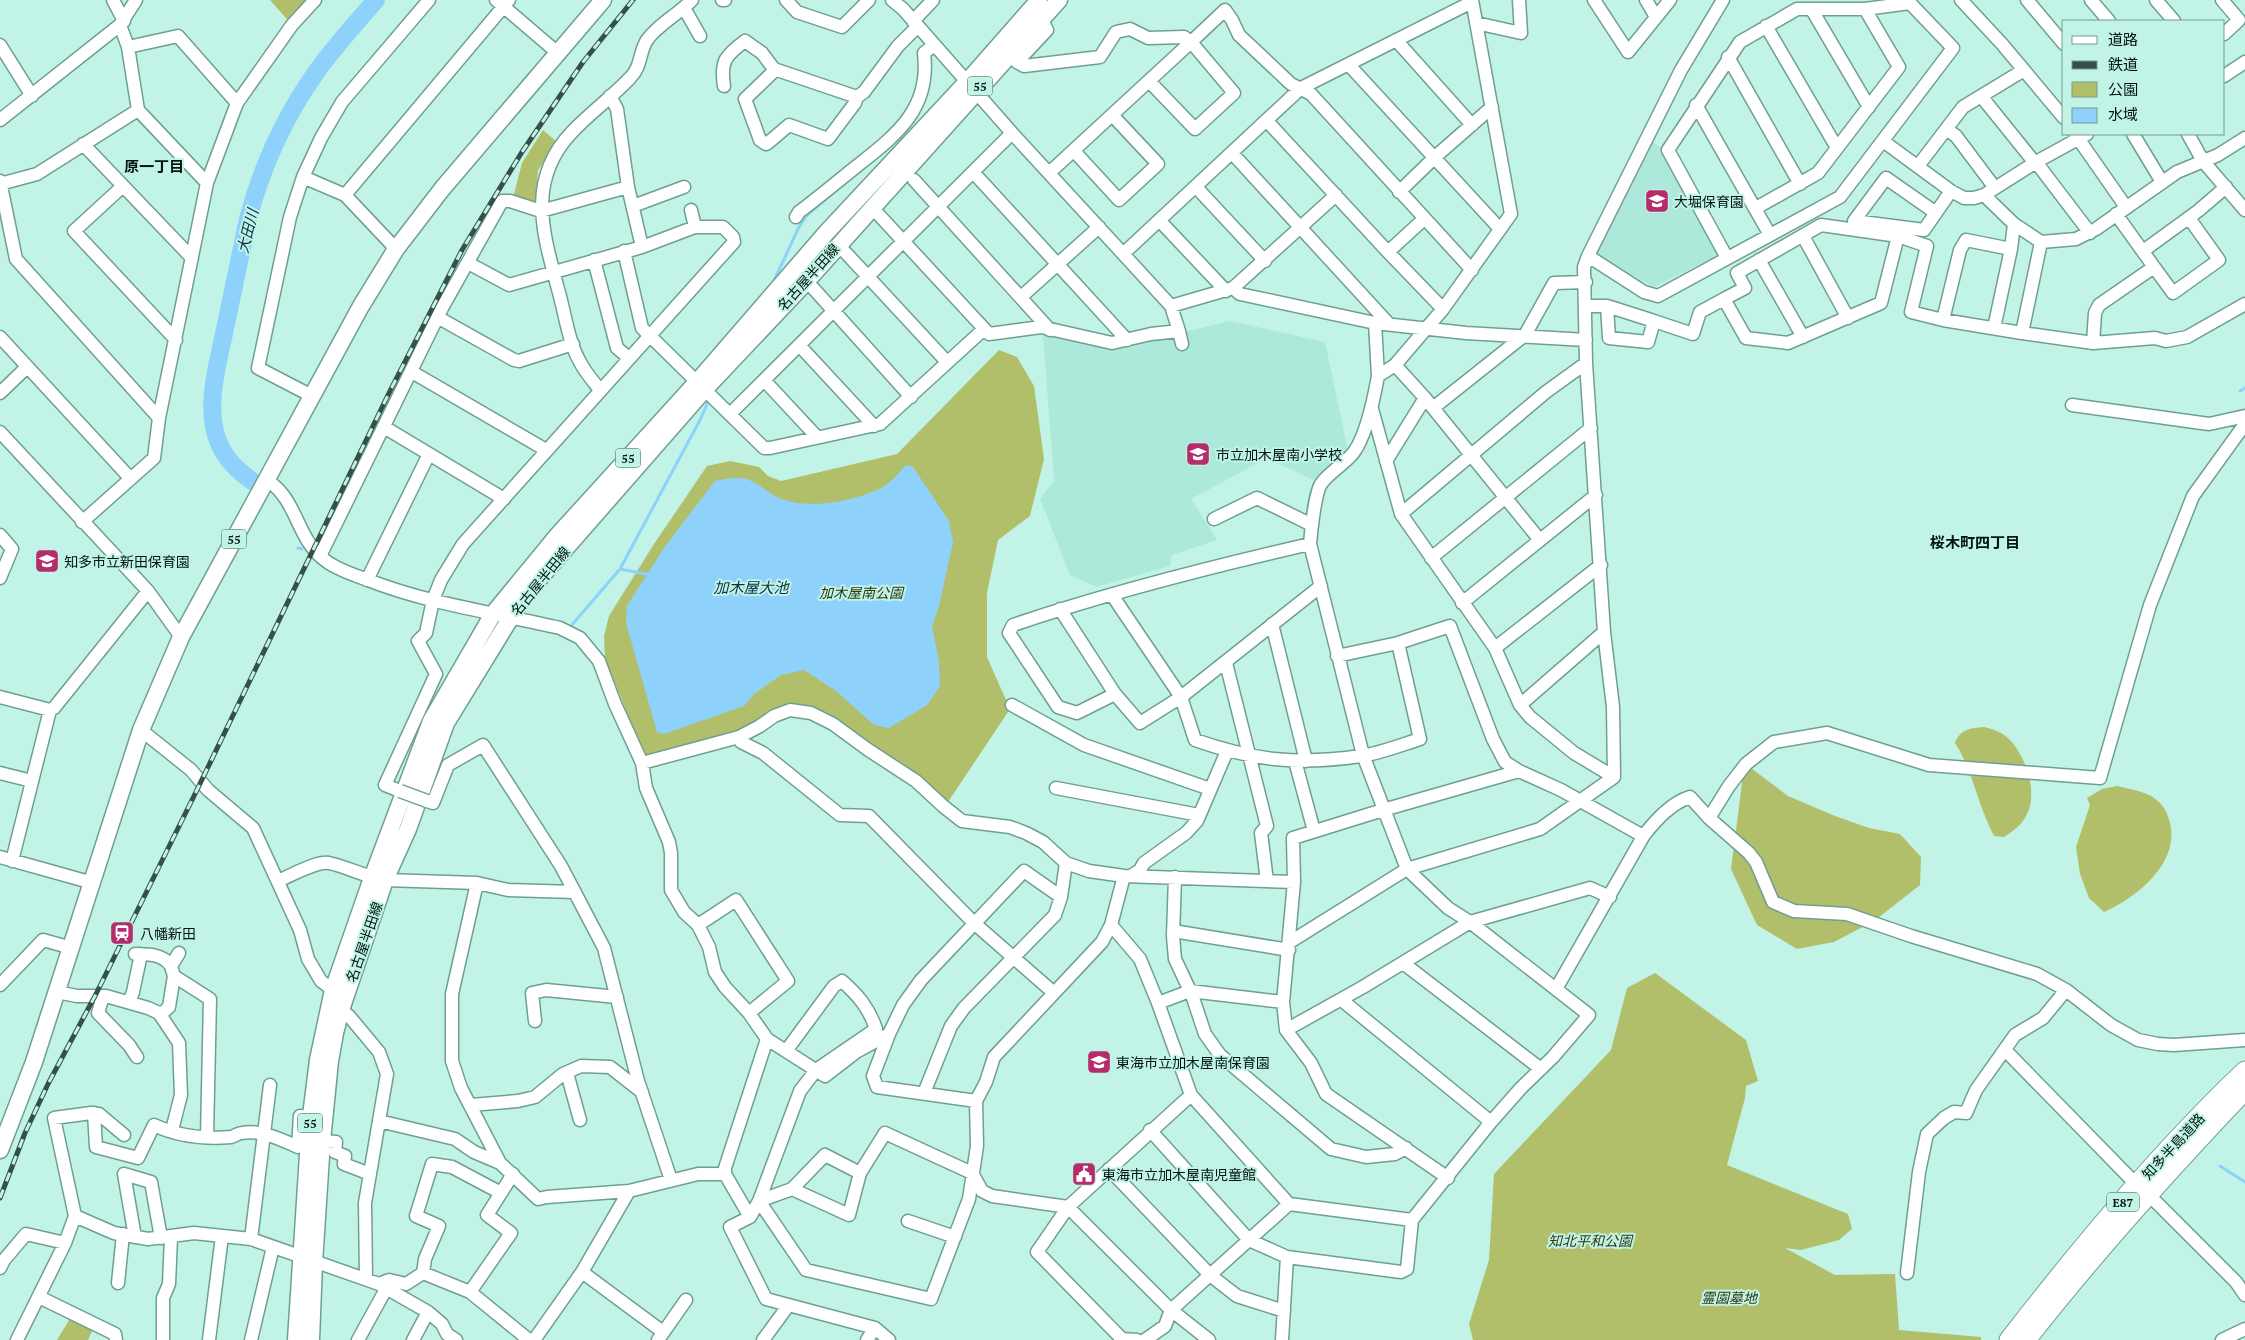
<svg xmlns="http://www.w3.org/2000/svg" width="2245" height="1340" font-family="'PT Serif','Noto Sans JP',serif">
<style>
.built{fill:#ade9da}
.green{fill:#b1bf6b}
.water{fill:#8ed2fc}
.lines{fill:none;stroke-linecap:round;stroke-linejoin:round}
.stream{stroke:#8ed2fc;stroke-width:3}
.river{stroke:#8ed2fc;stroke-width:18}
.minor-casing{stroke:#6f9f92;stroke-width:15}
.major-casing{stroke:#6f9f92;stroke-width:19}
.highway-casing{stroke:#6f9f92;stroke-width:21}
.minor{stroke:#fff;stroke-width:12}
.major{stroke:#fff;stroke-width:16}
.highway{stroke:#fff;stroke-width:19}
.rail-casing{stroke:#354f49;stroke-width:5}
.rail{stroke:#c1f4e6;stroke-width:3;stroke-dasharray:9;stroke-linecap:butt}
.minor-bridge-casing{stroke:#6f9f92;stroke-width:15;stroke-linecap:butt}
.minor-bridge{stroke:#fff;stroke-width:12}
.labels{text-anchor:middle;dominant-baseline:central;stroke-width:4;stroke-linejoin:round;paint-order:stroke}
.shield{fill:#c1f4e6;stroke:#3c5851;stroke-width:1}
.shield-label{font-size:12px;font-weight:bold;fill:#031511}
.poi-label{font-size:14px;fill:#031511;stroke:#c1f4e6;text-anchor:start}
.street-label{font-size:14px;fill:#031511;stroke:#c1f4e6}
.park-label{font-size:14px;font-style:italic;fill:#313611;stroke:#c1f4e6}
.neighbourhood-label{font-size:15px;font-weight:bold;fill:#031511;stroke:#c1f4e6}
.water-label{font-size:15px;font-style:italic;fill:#093146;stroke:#c1f4e6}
</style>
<rect width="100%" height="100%" fill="#c1f4e6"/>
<path class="built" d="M1650 140 1663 149 1722 253 1654 287 1595 256Z
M1230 321 1325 342 1348 451 1313 480 1267 458 1191 499 1217 540 1172 555 1170 566 1096 587 1070 575 1040 499 1054 481 1043 335 1113 349Z"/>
<path class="green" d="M270 0H315L292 25Z
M543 130 558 143 538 170 535 207 513 198 522 163Z
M999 350 1017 357 1034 386 1044 459 1030 516 998 540 987 593V657L1010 709 948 802 918 776 814 709 653 756 643 753 605 658 604 636 609 616 654 544 707 466 730 461 759 467 768 476 781 481 897 454Z
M1984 727C1993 729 2001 732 2008 738 2026 755 2039 794 2026 816 2021 826 2013 831 2004 837L1994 836C1978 806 1973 771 1955 743 1960 729 1971 728 1984 727Z
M1751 768 1788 796 1835 816 1869 828 1900 834 1921 857 1920 885 1874 921 1834 942 1797 949 1757 925 1731 869 1742 783 1740 774Z
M2117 786C2129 789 2144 791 2154 798 2164 805 2167 812 2170 823 2180 863 2136 898 2104 912L2089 898 2080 874 2076 847 2090 805 2087 798 2102 789Z
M1655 973 1746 1040 1758 1081 1746 1086 1745 1098 1727 1165 1848 1214 1852 1229 1839 1240 1801 1250 1785 1248 1835 1275 1895 1274 1899 1330 1981 1337V1340H1473L1469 1324 1489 1260 1494 1174 1611 1050 1627 988Z
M71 1317 93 1329 88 1340H57Z"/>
<path class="water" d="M906 465 913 467 949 521 953 542 939 606 932 626 939 662 940 686 927 705 889 728 874 725 836 691 804 670 781 675 754 694 744 706 664 734 657 732 626 623 627 606 664 548 715 481C726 479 739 476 749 480 760 484 769 494 779 498 808 510 849 502 877 490 888 486 898 474 906 465Z"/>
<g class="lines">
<path class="stream" d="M772 285 799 227 807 215 834 192
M2240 391 2245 388
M298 548 302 549
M620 569 651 575
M571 626 620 569 700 420 709 400
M2220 1166 2245 1182"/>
<path class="river" d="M252 481C237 470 225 459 218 441 204 405 219 360 226 324 233 289 241 254 248 219 262 166 285 116 317 71 335 46 356 23 376 0"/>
<defs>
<path id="minor" d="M113 0 124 21
M496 0 559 54
M722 0H725
M786 0 797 12 842 27 869 0
M1594 0 1628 52 1670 0
M1646 0 1656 17
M1961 0 2002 44 2064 118
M2027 0 2064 44
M2091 0 2109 21
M2156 0 2174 21
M2222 0 2239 20 2224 34
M684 8 700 36
M1812 10 1869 107
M1042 20 1047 30 1017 62 1024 66 1100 57 1116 32 1130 29 1148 38 1184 37 1191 42 1225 10 1232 20 1239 35 1291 84 1311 94 1472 270
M913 21 933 0
M1476 23 1521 33 1519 0
M120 25 128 47 138 110 207 183
M1766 26 1837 148
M1396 40 1472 125
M0 45 32 96
M128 47 178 36 237 103
M1728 57 1800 184
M1349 65 1500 229
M774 69 857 97
M2224 76 2245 62
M724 86C720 61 726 55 745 41L762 53 774 69 771 74 745 99 760 140 766 144 769 142 789 125 828 139 855 103 857 97 864 92 898 46 917 27
M610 96 617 109 628 187
M1981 96 2035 163
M1696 105 1770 235
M0 120 120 25 136 0
M1267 121 1388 252 1443 309
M1946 129 1956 136 1995 188
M2075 134 2126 207
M2133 134 2162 182
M2188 134 2203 161 2245 210
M1883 141 1951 191 1964 198H1974L1984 195 2036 162 2087 134
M83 144 192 258
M1074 151 1119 200 1158 164 1113 116
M1232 153 1388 323
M2036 162 2090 233
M1918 166 1963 107 2024 70
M973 172 1127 340
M1049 173 1191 42 1234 93 1195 129 1149 81
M303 177 345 195 396 249
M914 180 1050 330
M0 181 16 259 159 418
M0 184 37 174 138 110
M123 186 74 231 176 340
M1196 187 1265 261
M1399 192 1435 157 1492 107
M345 195 509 0
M1984 195 2014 224 2041 242 2076 239 2096 229 2177 172 2218 155 2245 138
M633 206 684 187
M1756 208 1818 173 1899 67 1865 9
M691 210 695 227
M1936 213 1886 178 1854 221 1924 230 1951 191
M879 215 989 334 1041 327 1112 343 1151 334 1179 331 1171 306 1012 133 903 9 892 0
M796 217 799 212C819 197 838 181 857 166 896 135 931 109 924 53L934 45
M1159 220 1226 291
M1803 236 1848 318
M1898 236 1881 303 1788 343 1746 338 1724 299 1745 288 1737 273 1821 225 1898 236 1927 246 1911 312 1943 320 2022 333
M2041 242 2022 333 2093 343 2155 338 2166 341 2187 337 2245 304
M624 251 642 328 764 448H770L880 424 984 329
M2143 251 2198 211 2226 187
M845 252 947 362
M1388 252 1424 219
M1123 254 1301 88 1472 2
M1588 256 1644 292 1658 296 1840 197 1953 48 1910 3 1865 9H1797L1740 42 1668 150 1727 258
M594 260 617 348 629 358
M1759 260 1803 337
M2154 267 2173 293 2219 260 2189 218
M813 288 911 397
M1233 288 1336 195
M1021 297 1099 227
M1171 306 1233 288 1240 294 1375 323 1466 333 1586 340
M1586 306H1607L1654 321 1648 342 1609 338 1607 306
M439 318 514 360 519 361 573 344
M1943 320 1960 250 1966 240 2011 249
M1654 321 1693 334 1700 312 1724 299
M1375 323 1378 376
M1994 328 2011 249 2014 224
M1179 331 1182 344
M0 337 130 478
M2093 343 2095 313 2099 305 2154 267 2116 214
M799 345 874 426
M1395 365 1425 398 1539 539
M412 372 546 450
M764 380 817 437
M600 390C593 381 585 372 580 362 568 341 565 313 558 289 543 233 526 180 572 132 590 113 612 97 630 78 642 66 639 52 647 40 658 24 679 14 692 0
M0 393 27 367
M312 396 258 368 290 217 303 177 321 138 342 102 429 0
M2072 405 2209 424 2245 416
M1433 408 1525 335 1554 283 1586 282
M1372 409 1401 514 1495 648 1520 705 1530 717 1574 753 1614 777
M731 413 1012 133
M384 427 504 499
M0 432 148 591 181 637
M1386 461 1425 398
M267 480C299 501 295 538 326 561 338 570 354 575 368 580 429 604 496 613 560 628L580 638 599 661 615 704 642 763 646 788 669 842 671 853V890L684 912 698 925 709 947 715 972 725 987 749 1013 767 1039 825 1076 856 1052 889 1034
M1401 514 1546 392 1586 363
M1214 519 1257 498 1312 525
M82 522 154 458 159 418 207 183 237 103 292 25 315 0
M0 535 12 549 0 578
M1310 544C1210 567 1110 592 1013 625L1009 633 1058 707 1077 713 1115 694 1140 723 1181 697 1321 586
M320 556 442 308 502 201H510L541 211 628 187 642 247
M1431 558 1591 428
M367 580 429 454
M1112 595 1181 697 1195 740C1255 761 1299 765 1361 756 1381 753 1401 745 1420 739L1398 643
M1462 603 1596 495
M1060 609 1115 694
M1272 624 1306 761
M1495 648 1601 565
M1337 656 1398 643 1450 626 1493 739 1505 762 1519 771 1561 790 1643 836
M1226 663 1267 826 1261 833 1267 881
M0 697 50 710 54 708 148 591
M1012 705 1084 745 1210 789
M1520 705 1604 632
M141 730 191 770 208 790 253 828 300 930 308 959 321 981 333 990
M739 737 741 742 763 753 840 815 869 816 974 923 1054 993
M1295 761 1314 831
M642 763 739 737 760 726 774 716 790 710 811 713 833 724 867 749 916 781 943 806 962 821 1010 827 1026 833 1043 842 1066 863 1089 871 1124 876 1294 882 1283 1002 1286 1030 1311 1063 1326 1094 1448 1178
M0 773 32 781
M1614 777 1613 707 1604 632 1586 363 1584 267 1588 256 1681 70 1723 0
M1056 788 1199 815
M400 791 385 785 436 674 418 641 426 633 433 600 441 580 463 544 734 242 733 237 723 227H695L642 247 509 285 468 263
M427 801 433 803 448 765 483 745 561 866 604 948 638 1081 671 1180
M1709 818 1729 786 1746 764 1774 742 1827 733 1929 765 2100 778 2150 605 2193 496 2245 424
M0 857 93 883
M12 861 50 710
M1132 875 1140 870 1144 863 1186 833 1197 821 1227 751
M1175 877 1173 936 1175 959 1192 995 1205 1034 1220 1055 1331 1149 1366 1157 1395 1154 1406 1148
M278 881C290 876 316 861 329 863 348 867 365 877 385 880L477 883 508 890 575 892
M1294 882 1293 838 1383 810 1519 771
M477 883 452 994V1061L461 1088 500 1163
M698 925 736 900 788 981 749 1013
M1111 925 1140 959 1158 1003 1191 1095 1289 1204 1412 1220
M1173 931 1289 950
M1290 942 1407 869 1540 829 1614 777
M179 953 171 966 174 976 210 999 207 1136
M135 954C148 954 163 954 171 966
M1403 963 1541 1069
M0 985 43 940 72 948
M1556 989 1644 835C1656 820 1671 803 1690 797L1709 818 1749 853 1756 862 1773 902 1794 911 1847 914 1911 936 2037 974 2066 990 2111 1025 2138 1040 2158 1044 2174 1045 2245 1040
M57 992 77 996H106L148 1008 159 1013 179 1043 181 1095 172 1130
M103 996 98 1013 129 1045 137 1057
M1343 998 1344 1002 1491 1122
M129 1002 133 992 141 954
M1158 1003 1190 991 1283 1002
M341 1010 349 1016 379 1052 387 1074 365 1203 366 1278
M160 1015 169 1007 174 976
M535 1021 532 993 546 990 617 997
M1286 1030 1363 987 1470 922 1590 888 1610 897
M786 1051 834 986 842 981C858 995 869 1008 876 1029L816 1070 800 1091 759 1201 750 1217 730 1227 766 1299 875 1328 889 1340
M2006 1051 2131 1179
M567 1073 580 1120
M924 1093 951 1026 964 1008 1055 915 1061 897
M976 1101 877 1087 873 1076 889 1034 903 1005 921 980 1024 871 1061 897 1066 863
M471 1105 518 1101 535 1097 563 1074 581 1066 610 1067 642 1092
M94 1113 96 1147 138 1158 154 1125C177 1136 205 1139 231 1137 235 1136 238 1133 242 1133 260 1129 282 1140 298 1147L300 1116 311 1117
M379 1121 455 1139 474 1152 500 1163 538 1199 547 1197 629 1191 698 1174H725
M1150 1130 1249 1240 1287 1257
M322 1141 336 1142 335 1152 345 1156 344 1164 370 1174
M1109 1169 1210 1275 1237 1296 1284 1311
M792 1189 849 1215 860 1173
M759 1201 806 1270 931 1299 969 1199 977 1146 976 1101 986 1082 994 1057 1102 942 1111 925 1124 876
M759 1201 792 1189 825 1155 860 1173 885 1133 972 1173 982 1191 992 1196 1068 1207 1171 1310 1209 1340
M2156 1202 2236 1282 2245 1295
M75 1216 54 1118 91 1113 99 1114 124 1135
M750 1217 725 1174V1168L767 1039
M908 1221 955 1237
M135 1237 124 1174 151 1182 161 1238
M251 1239 270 1085
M0 1268 4 1260 26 1234 65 1243
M582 1272 663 1332
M423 1273 425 1259 439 1226 416 1216 432 1164 452 1167 501 1193
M1907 1273 1919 1172 1927 1134 1944 1118 1954 1112 1966 1113 1976 1090 2015 1035 2043 1018 2066 990
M118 1283 123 1234
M379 1284 389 1280 406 1284 423 1273 470 1292 529 1340
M470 1292 511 1233 487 1215 513 1174
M39 1297 115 1334 116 1340
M17 1340 65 1243 75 1216 114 1233 148 1239 194 1233 251 1239 379 1284 428 1312 442 1324 447 1334 456 1340
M163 1340V1298L169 1284 171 1237
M209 1340 222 1236
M251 1340 273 1247
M358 1340 386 1289
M413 1340 428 1312
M534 1340 582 1272 629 1191
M658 1340 686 1300
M763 1340 788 1306
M867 1340 875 1328
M1137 1340 1122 1339 1037 1252 1068 1207 1191 1095
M1145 1340 1165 1326 1171 1310 1289 1204
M1282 1340 1287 1257 1401 1272 1407 1269 1412 1220 1491 1122 1521 1088 1553 1057 1589 1015 1470 922 1448 908 1407 869 1363 755 1310 544C1311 532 1315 493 1321 484 1328 473 1345 464 1354 452 1367 434 1374 398 1378 376L1395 365 1443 309 1511 214 1472 0
M2222 1340 2245 1329"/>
<path id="major" d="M0 1150 34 1062 141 730 181 637 361 306 396 249 442 189 603 0
M296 1340 310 1124 318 1060 333 990 372 878 431 721 493 614 557 536 698 381 826 233 966 83 1039 0
M311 1340 314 1263 322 1141 330 1061 335 1033 341 1010 385 880 408 829 446 723 524 596 705 389 806 282 1059 0"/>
<path id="highway" d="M2009 1340C2082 1246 2159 1153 2245 1071
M2026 1340C2094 1253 2169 1170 2245 1090"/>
</defs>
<use href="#minor" class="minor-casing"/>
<use href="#major" class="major-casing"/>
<use href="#highway" class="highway-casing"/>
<use href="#minor" class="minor"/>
<use href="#major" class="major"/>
<use href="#highway" class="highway"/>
<defs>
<path id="rail" d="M0 1198 25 1133 48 1084 95 996 194 796 389 393 462 250 522 152 583 62 633 0"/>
</defs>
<use href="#rail" class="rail-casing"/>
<use href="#rail" class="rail"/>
<defs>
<path id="minor-bridge" d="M400 791 427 801"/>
</defs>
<use href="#minor-bridge" class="minor-bridge-casing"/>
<use href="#minor-bridge" class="minor-bridge"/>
</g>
<defs>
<symbol id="school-square" viewBox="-11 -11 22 22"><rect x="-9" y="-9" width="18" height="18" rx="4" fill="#b52c6d" stroke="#c1f4e6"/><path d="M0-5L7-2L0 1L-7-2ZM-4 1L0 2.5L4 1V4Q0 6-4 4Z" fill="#fff"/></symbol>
<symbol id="station-square" viewBox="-11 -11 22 22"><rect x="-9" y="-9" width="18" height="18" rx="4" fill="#b52c6d" stroke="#c1f4e6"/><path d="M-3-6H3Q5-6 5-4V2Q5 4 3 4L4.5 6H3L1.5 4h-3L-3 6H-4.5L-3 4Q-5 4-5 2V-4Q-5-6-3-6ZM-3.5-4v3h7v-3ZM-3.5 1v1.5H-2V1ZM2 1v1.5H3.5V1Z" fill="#fff"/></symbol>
<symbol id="civic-square" viewBox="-11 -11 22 22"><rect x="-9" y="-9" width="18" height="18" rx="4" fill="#b52c6d" stroke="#c1f4e6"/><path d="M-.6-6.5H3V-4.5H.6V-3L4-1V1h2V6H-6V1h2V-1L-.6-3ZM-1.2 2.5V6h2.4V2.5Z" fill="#fff"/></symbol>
</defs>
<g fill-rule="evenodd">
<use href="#school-square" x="1643" y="187" width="28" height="28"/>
<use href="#school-square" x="1184" y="440" width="28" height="28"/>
<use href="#school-square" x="33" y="547" width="28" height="28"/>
<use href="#station-square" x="108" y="919" width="28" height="28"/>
<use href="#school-square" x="1085" y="1048" width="28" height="28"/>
<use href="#civic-square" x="1070" y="1160" width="28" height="28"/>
</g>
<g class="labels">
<g class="shield">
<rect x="967.5" y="76.5" width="25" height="19" rx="4"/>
<rect x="615.5" y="448.5" width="25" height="19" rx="4"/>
<rect x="221.5" y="529.5" width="25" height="19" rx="4"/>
<rect x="297.5" y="1113.5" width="25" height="19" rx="4"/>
<rect x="2107" y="1192.5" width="32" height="19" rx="4"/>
</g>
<g class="shield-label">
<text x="980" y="86">55</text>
<text x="628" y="458">55</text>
<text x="234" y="539">55</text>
<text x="310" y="1123">55</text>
<text x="2123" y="1202">E87</text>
</g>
<g class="poi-label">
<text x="1674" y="201">大堀保育園</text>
<text x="1216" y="454">市立加木屋南小学校</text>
<text x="64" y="561">知多市立新田保育園</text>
<text x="140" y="933">八幡新田</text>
<text x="1116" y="1062">東海市立加木屋南保育園</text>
<text x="1102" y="1174">東海市立加木屋南児童館</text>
</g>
<g class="street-label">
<text transform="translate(808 277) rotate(-48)">名古屋半田線</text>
<text transform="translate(540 581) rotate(-51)">名古屋半田線</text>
<text transform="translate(364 942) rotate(-71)">名古屋半田線</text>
<text transform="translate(2173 1146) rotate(-47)">知多半島道路</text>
</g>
<g class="park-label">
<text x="861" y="592">加木屋南公園</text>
<text x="1590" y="1240">知北平和公園</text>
<text x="1729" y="1297">霊園墓地</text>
</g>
<g class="neighbourhood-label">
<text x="154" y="166">原一丁目</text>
<text x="1975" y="542">桜木町四丁目</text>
</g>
<g class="water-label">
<text transform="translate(247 231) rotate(-76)">大田川</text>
<text x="751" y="587">加木屋大池</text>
</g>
</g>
<rect x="2062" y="20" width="162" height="115" fill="#c1f4e6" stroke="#759b91"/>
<rect x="2072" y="36" width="25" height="8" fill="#ffffff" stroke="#759b91"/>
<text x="2108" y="45" font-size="15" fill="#031511">道路</text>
<rect x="2072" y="61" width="25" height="8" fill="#354f49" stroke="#759b91"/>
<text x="2108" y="70" font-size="15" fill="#031511">鉄道</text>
<rect x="2072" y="82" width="25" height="15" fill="#b1bf6b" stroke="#759b91"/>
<text x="2108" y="95" font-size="15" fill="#031511">公園</text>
<rect x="2072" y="108" width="25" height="15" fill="#8ed2fc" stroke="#759b91"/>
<text x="2108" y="120" font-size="15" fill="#031511">水域</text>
</svg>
